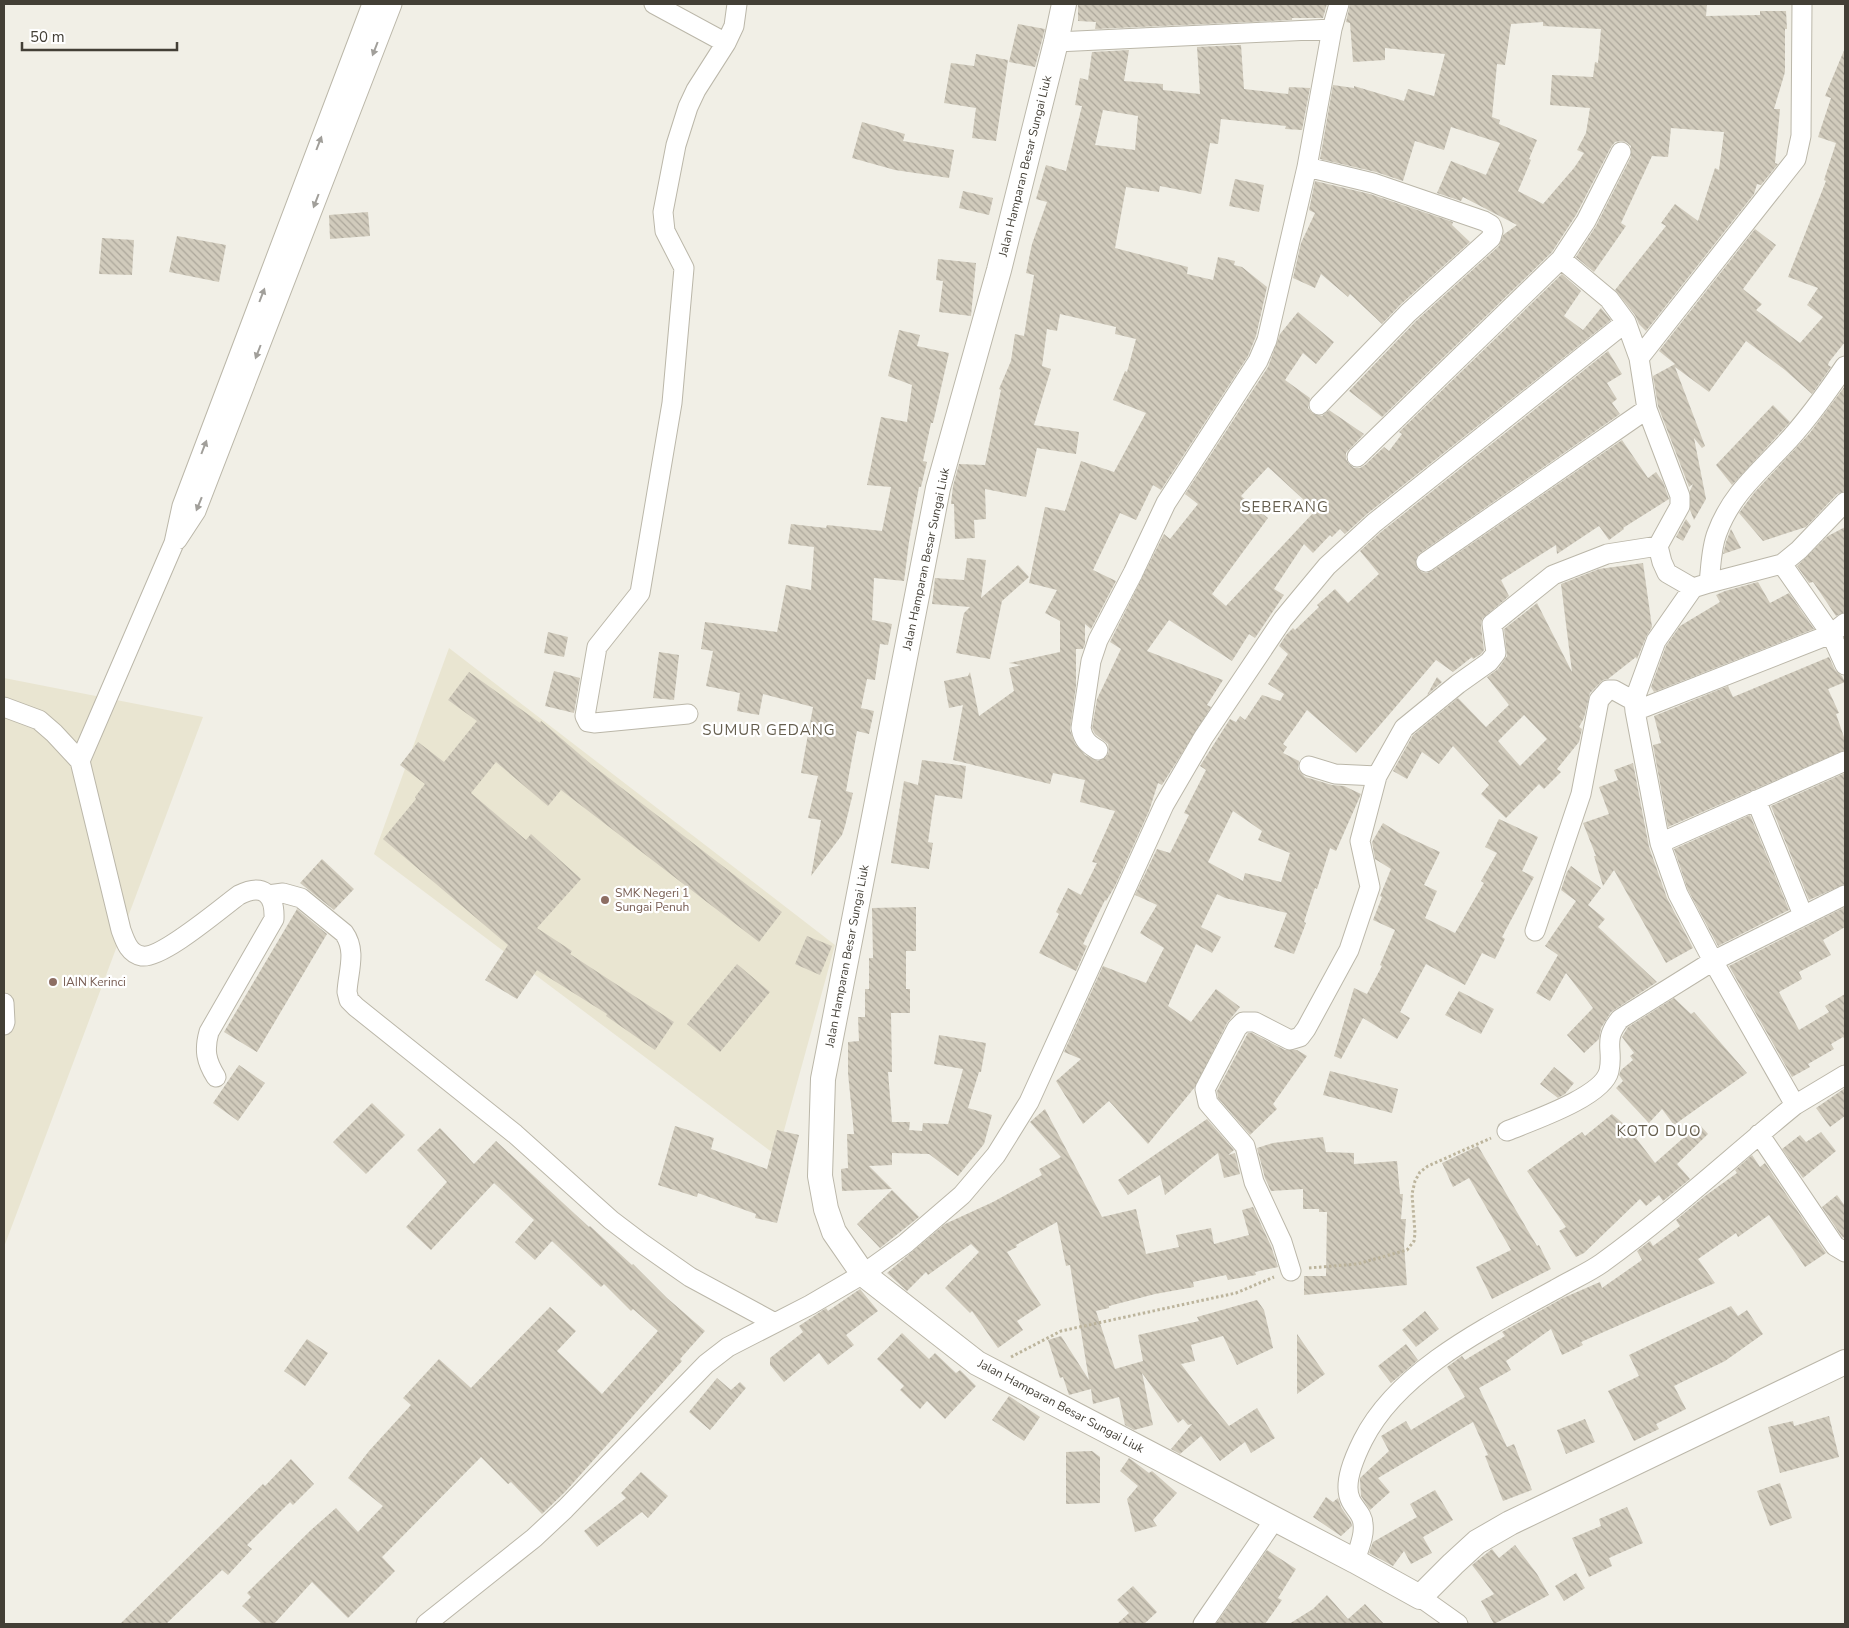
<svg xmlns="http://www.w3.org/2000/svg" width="1849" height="1628" font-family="'Nunito Sans',sans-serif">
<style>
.education{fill:#e9e5d1}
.building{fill:url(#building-back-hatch);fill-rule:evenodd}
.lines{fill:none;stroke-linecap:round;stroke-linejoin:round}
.minor-casing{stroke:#bbb7a9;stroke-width:21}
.tertiary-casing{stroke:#bbb7a9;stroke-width:26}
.path{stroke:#bcb49c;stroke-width:3;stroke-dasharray:2.5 2.5;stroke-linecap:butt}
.minor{stroke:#fff;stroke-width:19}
.tertiary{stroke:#fff;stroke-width:24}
.oneway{fill:#a19f9a}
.education-dot{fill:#8d6e63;stroke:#fff;stroke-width:2}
.labels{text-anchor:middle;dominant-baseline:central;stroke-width:4.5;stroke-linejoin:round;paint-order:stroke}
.street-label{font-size:12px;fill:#433f36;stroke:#fff}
.education-label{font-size:12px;fill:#785e54;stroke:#fff;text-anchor:start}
.quarter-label{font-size:15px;letter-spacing:1px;fill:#655e4e;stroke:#fff}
</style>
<defs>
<pattern id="building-back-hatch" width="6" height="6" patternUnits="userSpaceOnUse" patternTransform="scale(1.25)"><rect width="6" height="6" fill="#d1cbbc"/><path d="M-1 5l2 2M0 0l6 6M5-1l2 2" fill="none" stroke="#aba69a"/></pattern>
</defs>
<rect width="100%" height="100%" fill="#f1efe6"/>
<path class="education" d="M449 648 835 945 777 1156 374 854Z
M4 678 203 717 4 1247Z"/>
<path class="building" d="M1078 4H1327L1323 18H1292V20L1095 29 1096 22 1078 21Z
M1350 4H1707L1706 16 1760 15V11H1786L1787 29H1785V72L1774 109H1780L1775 163 1778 164 1761 185 1757 184 1754 194 1646 331 1639 324 1635 315 1615 290 1666 226 1661 223 1675 204 1698 221 1715 168 1719 170 1724 132 1671 128 1668 157 1652 156 1621 223 1626 226 1594 272 1576 257 1596 226 1631 157V146L1626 142 1621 141 1615 142 1611 147 1576 215 1552 252 1382 417 1349 391 1416 321 1499 246 1503 235 1517 225 1463 197 1461 201 1437 193 1451 161 1486 175 1500 143 1451 127 1444 150 1415 141 1403 181 1376 172 1320 159 1333 85 1354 88V86L1404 101 1408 89 1434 96 1445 54 1385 48V60L1353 62 1350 23 1346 22ZM1543 22V26L1601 29 1598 63 1595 62 1593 77 1552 75 1550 105 1590 108 1586 133 1577 150 1584 153 1574 168 1543 204 1518 191 1531 160 1529 159 1537 140 1499 124 1500 120 1492 117 1497 64 1505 65 1511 24Z
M1018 24 1045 29 1035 67 1009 62Z
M1241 45 1244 89 1288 94 1289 87 1310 88 1302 130 1285 129 1286 126 1221 119 1218 144 1210 143 1201 194 1160 186 1159 192 1126 187 1115 248 1188 267 1187 274 1213 280 1218 257 1235 261 1234 265 1242 267 1267 287 1256 336 1248 356 1161 490 1153 485 1136 520 1120 513 1093 570 1116 581 1091 629 1085 624V644L1083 649H1076V686L1070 730 1075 744 1085 755 1098 761 1107 756 1109 751 1108 744 1095 734 1092 728 1097 699 1121 649 1110 642 1164 534 1170 539 1198 504 1185 494 1268 367 1280 334 1298 312 1334 342 1316 364 1303 353 1285 380 1310 398 1308 408 1312 413 1322 416 1329 410 1364 434 1346 453V459L1349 464 1354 468H1360L1365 465 1384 447 1389 451 1402 434 1399 432 1562 274 1581 291 1564 316 1583 330 1601 308 1611 320 1367 514 1345 534 1340 529 1332 537 1330 535 1313 553 1304 544 1274 589 1284 595 1255 638 1249 634 1232 661 1169 620 1147 651 1223 680 1207 705 1211 707 1162 785 1158 783 1149 811 1115 886 1106 901 1105 900 1083 944 1087 946 1076 971 1039 953 1059 914 1056 912 1068 888 1081 895 1097 863 1092 862 1115 811 1080 802 1085 780 1053 773 1050 784 953 760 963 705 949 708 944 681 968 676 970 672 979 716 1014 691 1009 668 1021 665 1009 663 1060 652V621L1045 613 1057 590 1029 583 1045 507 1065 511 1081 461 1114 472 1146 413 1113 400 1125 371 1127 372 1136 339 1115 334 1116 327 1060 314 1057 331 1047 329 1042 366 1051 369 1034 425 1079 432 1076 454 1037 448 1026 497 985 489 986 519 974 520 975 538 955 539 954 504H951L953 486 959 464 985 465 1001 390 999 389 1011 361 1015 334 1024 336 1034 275 1026 273 1032 244 1047 202 1036 199 1046 165 1066 171 1082 106 1075 105 1080 78 1088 80 1092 52 1129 50 1124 81 1163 84V90L1200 94 1197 47ZM1103 110 1138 116 1135 150 1095 145ZM1268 467 1304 500 1314 512 1226 606 1212 594 1268 518 1241 496Z
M1845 48V342L1829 362 1828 365 1831 367 1812 394 1785 370 1746 341 1709 392 1675 367 1705 446 1702 448 1694 438 1706 499 1694 520 1690 510V491L1693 484 1689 487 1658 406 1653 376 1675 364 1659 351 1755 229 1776 245 1743 289 1762 304 1756 310 1800 343 1823 317 1807 305 1818 288 1788 277 1826 181 1824 180 1836 143 1818 137 1831 98 1825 96Z
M976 54 1008 60 996 141 972 138 976 108 944 103 951 63 974 66Z
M862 122 905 134 903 141 954 150 949 178 895 170 852 158Z
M1235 179 1264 185 1259 212 1229 206Z
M1315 181 1370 194 1453 222 1452 225 1470 242 1400 305 1382 324 1350 294 1348 297 1321 274 1315 288 1293 278 1301 243 1315 213 1309 210Z
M963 191 993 198 989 215 959 208Z
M368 212 370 236 330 239 329 215Z
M177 236 226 245 219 282 169 272Z
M102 238 134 240 132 275 99 274Z
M938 259 976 263 971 316 939 312 943 281 936 280Z
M899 330 920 335 917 346 949 353 933 423H931L923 461 927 462 921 487H919L909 542 904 581 874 578 872 620 892 624 888 645 880 644 875 680 867 679 861 708 874 711 869 734 857 731 846 791 853 793 845 826 842 835 811 876 821 820 808 818 818 776 801 773 813 707 763 694 759 715 737 711 740 693 706 686 713 651 701 649 705 622 777 632 786 585 811 590 814 547 788 544 791 524 826 528 827 525 882 531 891 487 867 485 881 417 907 422 912 385 888 376Z
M1608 351 1622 374 1607 383 1617 399 1612 403 1620 414 1420 553 1416 558 1417 568 1422 572 1427 573 1432 571 1622 440 1648 478 1656 472 1663 482 1669 499 1623 528 1624 529 1609 540 1599 526 1557 554 1556 545 1501 580 1509 596 1482 619 1481 626 1484 650 1481 654 1473 659 1472 657 1453 672 1436 660 1356 753 1307 710 1283 744 1287 747 1283 753 1299 761 1298 769 1305 777 1332 785 1344 786 1361 794 1336 851 1330 848 1317 889 1315 888 1304 922 1306 923 1294 954 1274 947 1287 913 1225 898 1217 894 1201 927 1221 937 1212 953 1196 944 1168 1006 1191 1022 1216 989 1240 1007 1227 1023 1195 1087 1148 1144 1109 1101 1083 1124 1056 1081 1081 1059 1064 1052 1103 966 1146 983 1164 948 1140 933 1157 905 1135 895 1157 849 1170 853 1189 815 1184 813 1206 770 1200 766 1230 719 1236 722 1240 716 1245 720 1262 695 1280 701 1284 694 1268 684 1288 654 1279 646 1286 635 1293 628 1295 630 1319 607 1317 605 1335 589 1348 603 1379 574 1360 551 1381 532ZM1233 811 1262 831 1258 840 1290 853 1281 882 1245 873 1243 881 1208 862Z
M1845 386V491L1837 494 1806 527 1763 541 1739 513 1754 493 1809 434Z
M1773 405 1790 422 1732 485 1716 465Z
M1686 519 1691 526 1683 541 1676 537Z
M1845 527V612L1836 616 1813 582 1809 583 1797 566 1828 536Z
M1731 529 1741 548 1723 554 1726 542Z
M967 558 986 560 981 598 1018 565 1029 577 1002 601 990 659 956 653 964 613 970 607 932 604 935 578 964 580Z
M1643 563 1652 627 1646 637 1637 659 1636 657 1608 679 1603 680 1590 693 1584 718 1579 727 1582 729 1579 742 1557 769 1561 772 1544 789 1539 784 1506 818 1481 794 1489 785 1453 746 1439 764 1422 752 1407 779 1393 771 1413 735 1458 698 1486 727 1509 705 1487 677 1498 669 1507 656 1504 629 1537 603 1572 672 1561 584 1599 569ZM1524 715 1547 739 1520 766 1498 741Z
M1758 582 1770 603 1789 593 1814 629 1654 692 1651 687 1666 646 1680 626 1720 602 1716 595 1725 591Z
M548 632 568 637 564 657 544 653Z
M659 652 679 655 674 700 653 698Z
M1829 657 1835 670 1842 676 1845 682 1828 689 1839 713 1836 714 1845 740V750L1668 827 1653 745 1661 743 1654 716 1728 686 1733 697Z
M554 671 580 678 574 713 545 706Z
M469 672 540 723 541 721 592 765 782 912 759 942 561 790 548 806 496 762 471 793 526 840 531 834 581 879 537 928 572 951 570 954 674 1022 655 1050 606 1016 607 1014 537 970 517 999 485 980 508 945 383 839 416 799 415 797 425 784 400 765 418 742 444 762 477 721 448 700Z
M1437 677 1442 682 1427 695Z
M922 760 966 766 962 799 935 795 928 842 933 843 929 869 891 863 904 781 918 785Z
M1633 763 1649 847 1667 898 1693 948 1666 963 1614 870 1603 886 1594 856H1596L1583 823 1609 814 1599 787 1618 780 1614 770Z
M1845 773V884L1809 900 1771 806Z
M1750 815 1789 910 1718 946 1688 890 1674 849Z
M1499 819 1538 837 1522 871 1534 877 1502 937 1505 939 1495 959 1482 953 1465 985 1426 964 1400 1012 1410 1018 1397 1039 1363 1018 1341 1059 1334 1056 1354 988 1367 994 1382 966 1380 965 1395 930 1373 920 1382 897 1380 896 1391 869 1375 859 1372 842 1383 823 1399 833 1440 852 1424 885 1437 891 1425 918 1455 933 1484 883 1481 881 1497 853 1485 847Z
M322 859 354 889 334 910 300 883Z
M1571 866 1601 888 1588 905 1605 919 1598 927 1657 982 1611 1012 1601 1028 1599 1039 1584 1053 1567 1035 1593 1008 1566 973 1550 1001 1536 993 1558 955 1545 946 1576 901 1561 890 1567 872Z
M916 907V951H906V989H910V1013H891L892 1072H888L892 1122H910L909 1130 922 1131 923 1123 948 1124 963 1069 934 1064 939 1035 986 1043 981 1072H979L968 1108 992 1115 984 1144 958 1176 929 1154 892 1153V1165L869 1166 892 1189 842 1191 841 1169 848 1168 847 1134H854L848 1073V1042L859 1041 858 1017H865V989H869V958H873L872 908Z
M1845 907V927L1823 940 1831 955 1799 972 1802 979 1779 992 1799 1030 1829 1012 1825 1006 1845 994V1040L1843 1037 1831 1044 1834 1049 1808 1064 1810 1067 1792 1077 1729 966Z
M297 909 327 934 257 1052 224 1032Z
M807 936 832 946 820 975 795 964Z
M737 964 770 992 720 1052 687 1024Z
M1459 991 1494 1009 1481 1034 1445 1015Z
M1674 998 1691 1014 1694 1012 1747 1073 1674 1125 1662 1109 1649 1123 1616 1088 1623 1081 1619 1075 1621 1070 1633 1060 1630 1056 1634 1053 1622 1037 1628 1027Z
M1248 1033H1252L1285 1050H1297L1307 1056 1273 1104 1277 1109 1250 1135 1218 1098 1217 1091Z
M239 1065 265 1083 238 1121 213 1103Z
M1554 1067 1574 1083 1565 1094 1558 1098 1540 1084Z
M1330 1071 1398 1089 1392 1113 1323 1095Z
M1845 1088V1116L1830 1127 1816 1108Z
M372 1103 405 1135 366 1174 333 1142Z
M1045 1109 1102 1217 1136 1209 1146 1254 1179 1247 1176 1235 1211 1228 1214 1244 1249 1235 1242 1210 1253 1207 1271 1246 1278 1267 1255 1272 1256 1275 1228 1280 1226 1275 1193 1282 1194 1287 1155 1294 1109 1306V1308L1096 1311 1115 1369 1143 1361 1138 1335 1199 1321 1197 1317 1257 1300 1264 1310 1273 1348 1237 1365 1223 1336 1191 1345 1195 1361 1181 1364 1211 1404 1229 1426 1257 1408 1275 1438 1251 1453 1245 1442 1220 1461 1201 1436 1180 1454 1171 1449 1192 1424 1188 1425 1183 1419 1178 1423 1142 1373 1153 1425 1134 1430 1125 1425 1119 1397 1093 1404 1091 1389 1069 1395 1063 1377 1060 1378 1048 1340 1061 1336 1089 1380 1070 1265 1066 1266 1057 1222 1016 1245 1017 1247 1007 1252 1041 1305 1017 1321 1023 1330 998 1348 972 1311 970 1313 945 1288 979 1252 971 1244 928 1275 926 1272 907 1291 887 1273 945 1224 993 1202 1042 1175 1039 1169 1061 1157 1030 1122Z
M1612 1114 1638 1136 1636 1138 1655 1163 1699 1124 1708 1134 1677 1164 1690 1179 1663 1201 1659 1195 1646 1206 1640 1199 1584 1253 1576 1257 1559 1231 1566 1227 1527 1171 1582 1132 1585 1136Z
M1207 1119 1234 1150 1228 1155 1235 1153 1240 1174 1224 1178 1218 1153 1165 1195 1160 1175 1128 1195 1118 1180Z
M675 1126 714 1138 711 1149 767 1169 777 1130 799 1135 777 1223 755 1218 756 1214 698 1193 697 1197 658 1185Z
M440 1128 474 1164 496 1141 589 1227 590 1226 632 1265 633 1264 667 1298 705 1331 680 1359 682 1361 565 1492 542 1514 511 1482 508 1484 481 1457 382 1557 395 1571 348 1618 312 1582 274 1624H262L242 1606 251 1597 247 1593 311 1530 336 1508 358 1532 383 1506 348 1478 369 1451 411 1405 403 1398 439 1359 471 1388 550 1307 576 1331 557 1351 602 1394 658 1331 633 1309 631 1311 604 1284 601 1287 552 1241 535 1260 515 1242 534 1220 494 1183 431 1250 406 1227 447 1182 417 1150Z
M1821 1132 1836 1151 1803 1178 1782 1149 1800 1135 1806 1142Z
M1323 1137 1326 1152 1354 1153V1164L1397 1161 1400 1194H1403L1401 1219H1406L1404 1245 1407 1285 1304 1295V1276H1326L1327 1212H1319V1209H1303V1189L1271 1191 1265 1178 1257 1148 1273 1143Z
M1478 1146 1537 1246 1539 1245 1551 1269 1492 1299 1476 1267 1511 1250 1469 1178 1453 1187 1442 1163Z
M1752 1155 1760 1167 1765 1163 1826 1253 1805 1267 1769 1215 1738 1237 1736 1233 1698 1259 1715 1283 1581 1342 1583 1345 1562 1355 1551 1329 1506 1361 1511 1370 1479 1388 1507 1447 1514 1444 1532 1490 1503 1501 1485 1456 1488 1455 1473 1422 1378 1478 1390 1492 1370 1510 1361 1496 1360 1480V1478L1389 1451 1381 1436 1406 1421 1411 1430 1465 1397 1447 1367 1462 1356 1465 1360 1505 1336 1502 1332 1563 1298 1600 1282 1602 1288 1642 1260 1637 1251 1650 1241 1653 1246 1680 1226 1676 1220 1705 1196 1737 1173 1735 1170Z
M892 1190 919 1217 880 1248 857 1224Z
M1837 1195 1845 1206V1236L1843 1238 1822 1207Z
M860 1289 878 1311 846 1335 854 1345 828 1365 819 1353 784 1382 770 1365V1358L803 1332 799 1326 826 1308 828 1311Z
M1731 1306 1738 1316 1747 1310 1763 1334 1725 1361 1674 1386 1686 1409 1656 1424 1659 1429 1634 1441 1608 1391 1639 1376 1629 1355Z
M1425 1311 1439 1329 1416 1347 1402 1330Z
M902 1333 929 1359 935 1353 956 1373 960 1370 976 1386 945 1419 927 1401 920 1409 900 1390 904 1386 877 1359Z
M1297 1334 1325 1374 1297 1394Z
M307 1339 328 1353 305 1386 284 1371Z
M1406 1344 1418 1360 1391 1383 1378 1366Z
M717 1378 731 1390 740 1382 746 1388 710 1430 689 1412Z
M1009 1396 1040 1417 1024 1441 992 1420Z
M1829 1416 1839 1457 1780 1473 1768 1427 1793 1421 1794 1426Z
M1585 1419 1595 1442 1566 1454 1557 1430Z
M1092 1451 1100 1457V1503L1066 1504V1452Z
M1129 1458 1149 1473 1152 1471 1177 1493 1153 1520 1157 1526 1135 1532 1127 1499 1138 1486 1120 1471Z
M291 1459 314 1484 293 1505 290 1502 247 1545 252 1549 228 1575 222 1570 166 1624H120L263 1484 265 1486Z
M641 1472 668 1496 648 1518 642 1512 597 1547 584 1531 626 1498 621 1493Z
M1780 1483 1792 1518 1770 1526 1757 1491Z
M1435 1490 1453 1520 1423 1537 1432 1553 1411 1564 1404 1551 1393 1566 1369 1553 1373 1542 1417 1517 1410 1504Z
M1326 1497 1333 1502 1338 1498 1341 1507 1351 1522 1352 1526 1341 1536 1313 1517Z
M1627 1507 1643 1543 1609 1558 1612 1566 1589 1577 1572 1538 1601 1526 1599 1519Z
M1515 1545 1537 1574 1549 1595 1494 1624 1481 1601 1494 1594 1472 1565 1492 1549 1499 1558Z
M1267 1550 1296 1569 1278 1598 1282 1600 1265 1624H1216Z
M1576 1573 1585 1588 1564 1601 1555 1586Z
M1133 1586 1157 1612 1144 1624H1117L1129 1613 1117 1600Z
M1327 1595 1348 1619 1365 1604 1384 1624H1289L1313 1609Z"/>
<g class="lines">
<defs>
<path id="minor" d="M654 4 726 43
M1056 42 1332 29
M1307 167 1373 183 1484 221 1491 225 1493 231 1491 238 1408 313 1319 405
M1561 259 1609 299 1626 322 1639 358 1647 409 1680 496V506L1658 546 1662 562 1667 573 1693 588 1709 583
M1639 358 1796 159 1801 136 1802 4
M1845 366C1826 394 1807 421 1784 445 1757 474 1731 495 1717 533 1711 548 1711 567 1709 583L1782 564 1799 550 1845 502
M1357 457 1561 259 1586 221 1621 152
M177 540 196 511 392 4
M1426 562 1647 409
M1782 564 1831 634 1845 665
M4 707 39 720 54 733 80 761 121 930C125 941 129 954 142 956 162 959 221 908 239 895 263 883 275 894 274 919L209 1032C204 1050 206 1061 216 1077
M1635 711 1831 634 1845 623
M688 714 594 723 588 722 585 716 597 647 640 593 672 403 684 268 665 231 663 212 676 145 688 107 696 90 726 43 734 26 737 4
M1098 750C1088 744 1083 740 1081 728L1091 661 1098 640 1133 573 1166 503 1258 361 1267 340 1307 167 1332 29 1339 4
M80 761 174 543 182 506 372 4
M1845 761 1660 843 1678 894 1713 961 1795 1105 1845 1075
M1309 766 1335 774 1377 776
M1756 800 1803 915
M1660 843 1635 711 1634 701 1656 641 1693 588
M268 895 283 893 301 898 344 933C357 951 348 972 347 992L349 1000 356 1007 515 1134 611 1220 640 1242 690 1277 775 1323
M1535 931 1581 794 1599 700 1608 690H1614L1634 701
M4 1003 5 1022 4 1025
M1507 1131C1531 1121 1603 1097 1609 1071 1614 1049 1602 1041 1620 1019L1713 961 1845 895
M1759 1134 1835 1246 1845 1252
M1291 1271 1282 1242 1254 1182 1245 1146 1208 1103 1205 1089 1237 1028 1243 1022H1255L1290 1040 1300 1037 1306 1029 1349 950 1370 887 1360 841 1377 776 1404 728 1458 684 1489 662 1496 653 1492 624 1553 575 1607 554 1658 546
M1355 1561C1358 1550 1365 1536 1363 1524 1363 1515 1355 1509 1351 1501 1342 1484 1355 1456 1363 1440 1399 1369 1489 1326 1556 1289 1571 1280 1588 1273 1602 1263 1670 1214 1730 1158 1795 1105
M1420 1597 1458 1624
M426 1624 534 1538 565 1509 706 1364 728 1347 810 1305 863 1274 905 1244 962 1195 996 1155 1029 1102 1164 805 1203 738 1283 619 1327 566 1374 523 1626 322
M1203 1624 1275 1519"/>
<path id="tertiary" d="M1064 4 1056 42 999 270 938 488 823 1079 820 1176 826 1209 834 1232 863 1274 977 1363 1355 1561 1420 1597 1453 1564 1477 1542 1510 1523 1845 1362"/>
</defs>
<use href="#minor" class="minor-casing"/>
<use href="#tertiary" class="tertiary-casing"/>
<path class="path" d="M1309 1268 1357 1264 1407 1250 1414 1241 1415 1233 1412 1194 1415 1181 1420 1172 1428 1166 1491 1138
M1011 1357 1061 1331 1236 1293 1274 1277"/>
<use href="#minor" class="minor"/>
<use href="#tertiary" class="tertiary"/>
</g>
<defs><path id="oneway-solid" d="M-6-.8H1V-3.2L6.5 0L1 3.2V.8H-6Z" transform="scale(1.25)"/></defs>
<g class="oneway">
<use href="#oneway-solid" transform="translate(375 49) rotate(111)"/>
<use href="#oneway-solid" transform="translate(319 143) rotate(-69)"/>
<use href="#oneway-solid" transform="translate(316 201) rotate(111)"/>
<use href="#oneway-solid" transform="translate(262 295) rotate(-69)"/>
<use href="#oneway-solid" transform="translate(258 352) rotate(111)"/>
<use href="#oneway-solid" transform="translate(204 447) rotate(-69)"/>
<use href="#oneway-solid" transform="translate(199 504) rotate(112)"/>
</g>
<g class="education-dot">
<circle cx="605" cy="900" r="5"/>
<circle cx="53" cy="982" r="5"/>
</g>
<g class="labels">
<g class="street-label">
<text transform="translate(1025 166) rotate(-76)">Jalan Hamparan Besar Sungai Liuk</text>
<text transform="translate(926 559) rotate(-78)">Jalan Hamparan Besar Sungai Liuk</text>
<text transform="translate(847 956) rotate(-79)">Jalan Hamparan Besar Sungai Liuk</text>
<text transform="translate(1061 1406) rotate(28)">Jalan Hamparan Besar Sungai Liuk</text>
</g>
<g class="education-label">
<text x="615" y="893">SMK Negeri 1<tspan x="615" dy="14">Sungai Penuh</tspan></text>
<text x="63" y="982">IAIN Kerinci</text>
</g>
<g class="quarter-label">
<text x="1285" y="507">SEBERANG</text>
<text x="769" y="730">SUMUR GEDANG</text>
<text x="1659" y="1131">KOTO DUO</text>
</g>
</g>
<rect width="1849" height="1628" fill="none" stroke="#433f36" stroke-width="10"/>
<path d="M22 42v8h155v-8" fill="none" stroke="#433f36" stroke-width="2.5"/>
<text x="30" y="42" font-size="15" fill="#433f36" stroke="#ffffff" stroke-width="4" paint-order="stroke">50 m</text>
</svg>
